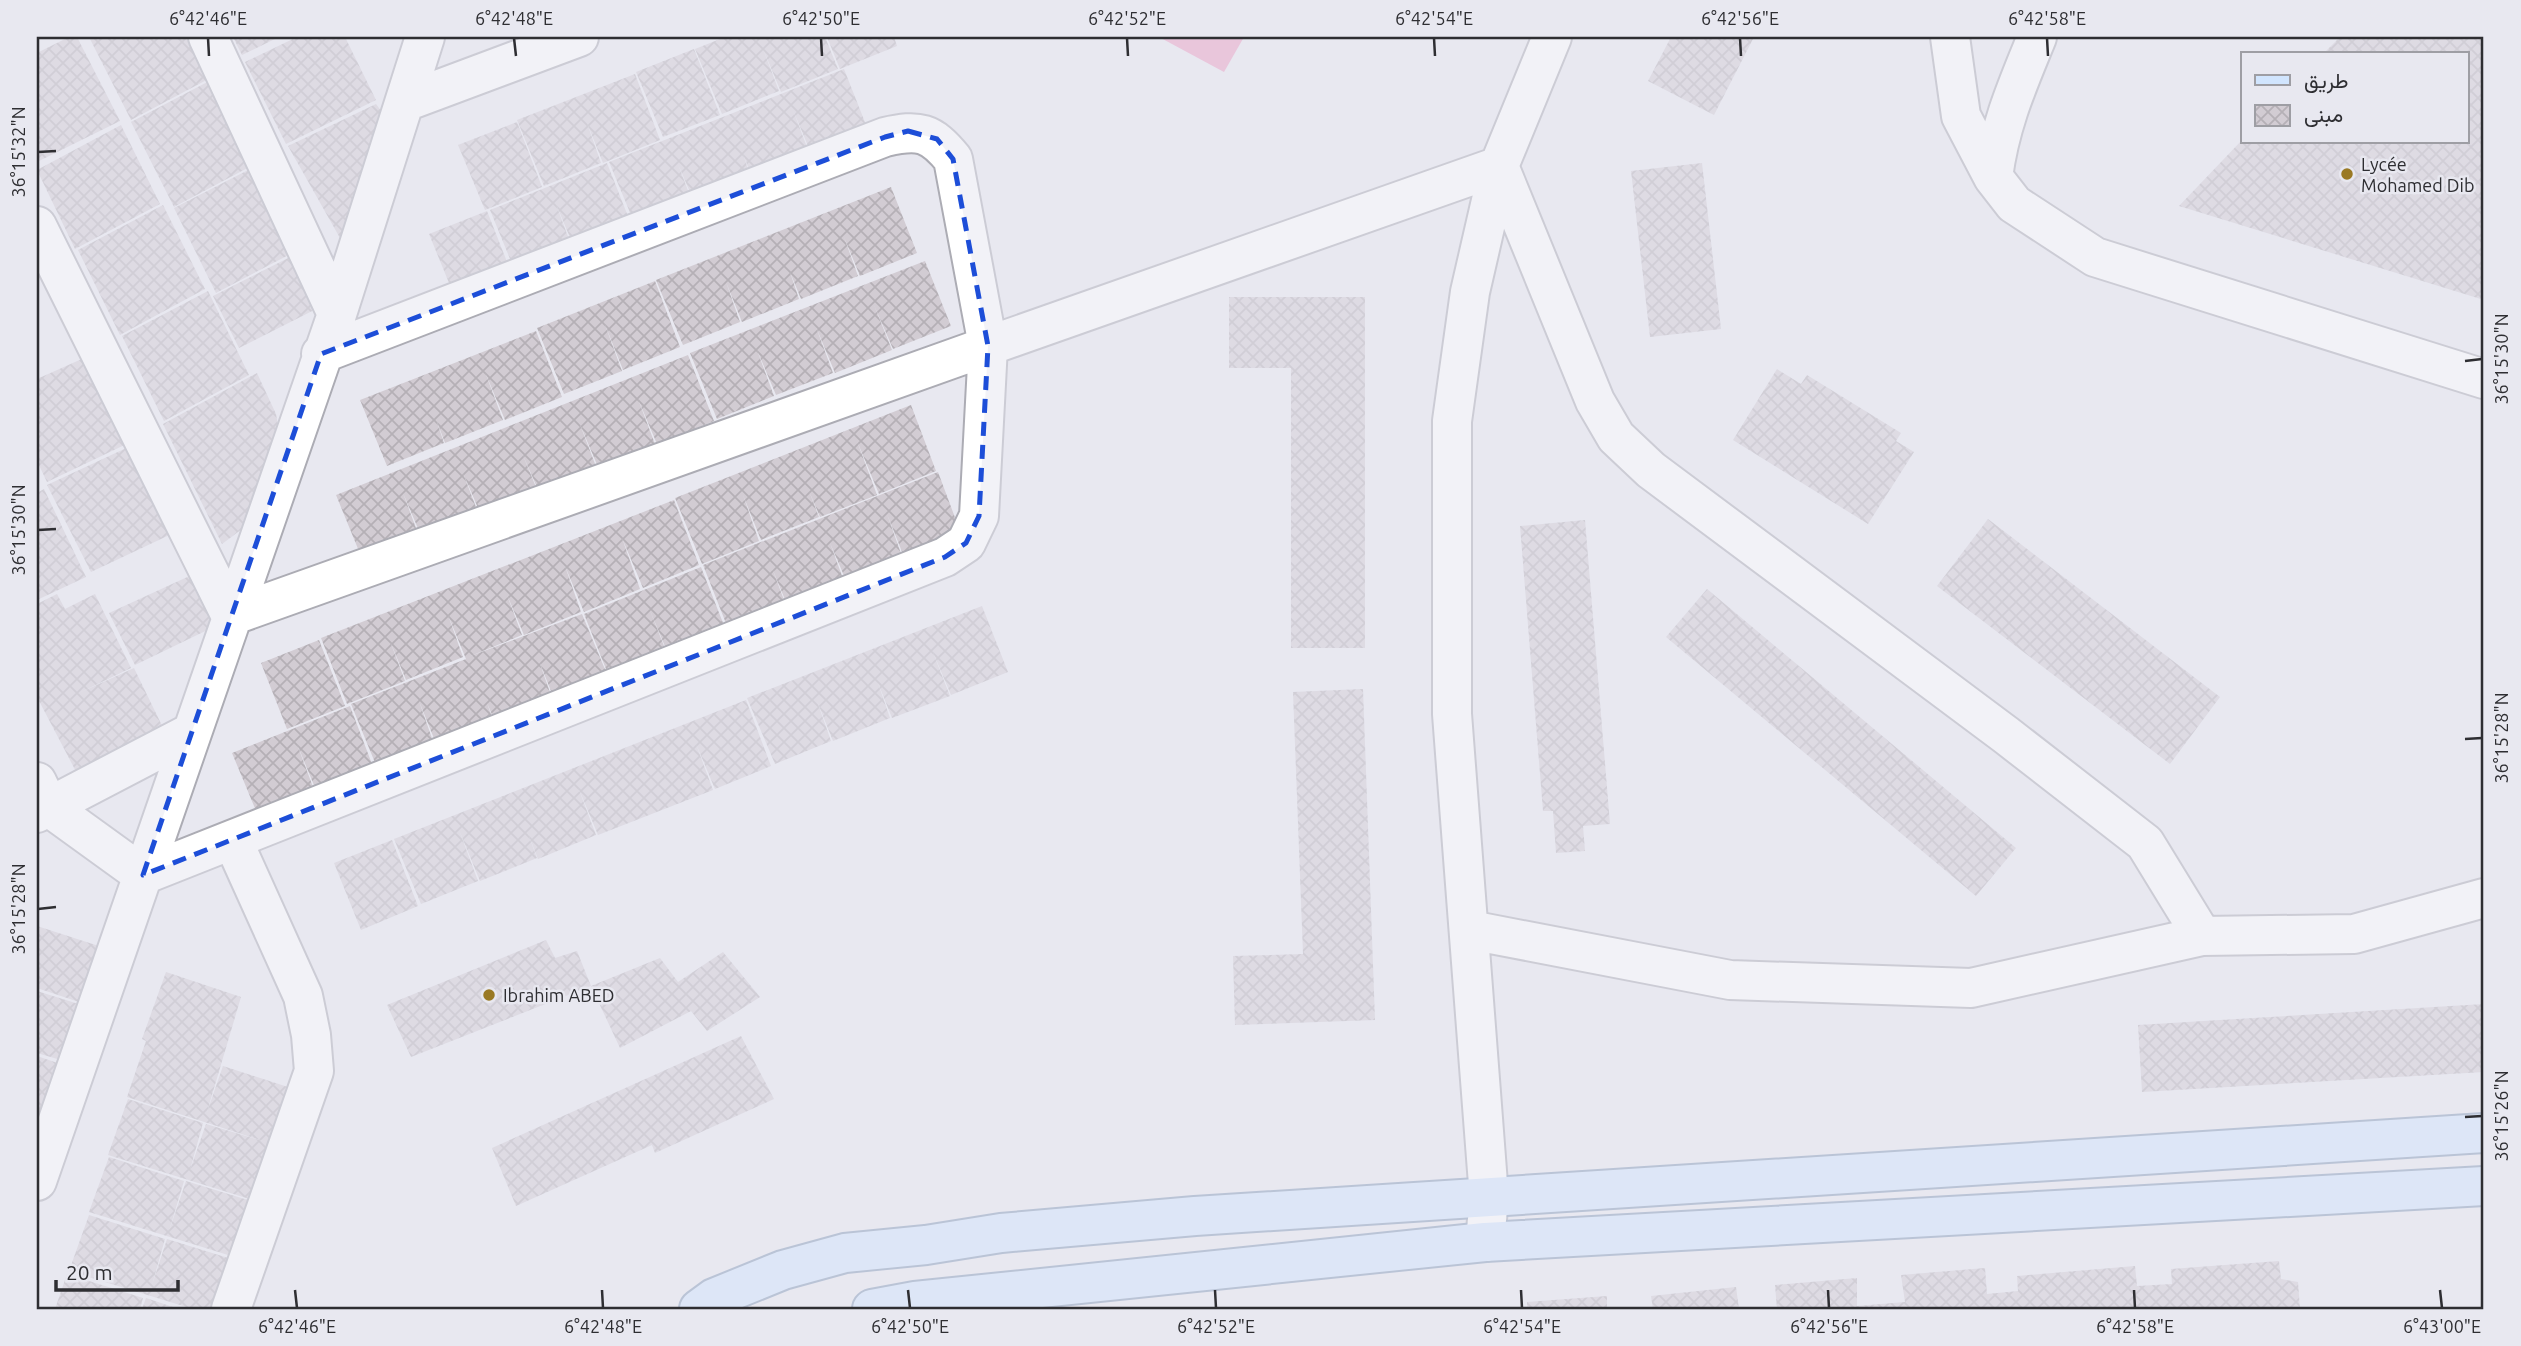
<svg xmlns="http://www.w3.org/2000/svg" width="2521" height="1346" font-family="Ubuntu,Vazirmatn,sans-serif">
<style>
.green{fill:#ec9dc1}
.building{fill:url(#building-cross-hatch)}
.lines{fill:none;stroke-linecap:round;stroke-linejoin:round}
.minor-casing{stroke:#acacb4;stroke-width:42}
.major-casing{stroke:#8499b7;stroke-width:42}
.minor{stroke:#fff;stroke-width:38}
.major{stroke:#d1e5fe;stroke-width:38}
.marked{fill:none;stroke:#1d4ed8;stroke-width:5;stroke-dasharray:14 9;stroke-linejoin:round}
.ticks{fill:none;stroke:#2e2e32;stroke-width:2.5}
.poi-dot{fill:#9a7923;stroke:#e8e8f0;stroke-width:2.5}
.labels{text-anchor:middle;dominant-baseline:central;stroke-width:5;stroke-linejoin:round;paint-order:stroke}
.poi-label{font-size:18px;fill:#2e2e32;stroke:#e8e8f0;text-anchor:start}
.neatline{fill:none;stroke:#2e2e32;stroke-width:2.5}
.ticks-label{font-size:18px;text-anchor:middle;fill:#2e2e32}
</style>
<defs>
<pattern id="building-cross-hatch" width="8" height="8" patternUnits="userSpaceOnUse" patternTransform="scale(1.75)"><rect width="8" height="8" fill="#d2ccd3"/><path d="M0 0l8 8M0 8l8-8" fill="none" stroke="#b5b0b6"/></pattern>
</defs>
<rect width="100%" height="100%" fill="#e8e8f0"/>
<path class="green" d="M1159 37H1244L1224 72Z"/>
<path class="building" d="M69 37H77L120 121 37 162V53Z
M89 37H197L216 75 131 120Z
M233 37H279L242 55Z
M297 37H345L376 100 286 144 245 62Z
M725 37H825L838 69 781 92 763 49 779 91 722 114 695 49Z
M827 37H894L897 46 840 69Z
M1671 37H1754L1714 115 1648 81Z
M2340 37H2484V300L2179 206 2243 139V142H2467V54H2323Z
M694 49 720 115 663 137 636 72Z
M844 69 870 135 813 158 793 110 811 158 754 182 743 154 752 181 695 204 678 164 693 204 636 227 609 162Z
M635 74 660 140 603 163 587 123 601 163 544 186 517 120Z
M217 77 259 162 174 207 131 122Z
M376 104 387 119 355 222 340 238 288 146Z
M517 122 542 187 485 210 458 145Z
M121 125 160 204 75 249 37 170Z
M607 163 633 229 576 252 556 204 574 253 517 276 490 210Z
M1702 163 1721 329 1650 337 1631 171Z
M260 164 302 248 216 293 174 208Z
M891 187 917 253 860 276 844 237 858 276 801 299 790 272 799 299 742 322 726 282 740 322 683 345 656 280Z
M163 205 205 289 120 335 78 250Z
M487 211 513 277 456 300 429 234Z
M302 251 326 304 239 348 213 296Z
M925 261 951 326 893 349 874 305 892 350 835 373 816 327 833 373 776 395 757 350 774 396 717 419 690 353Z
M655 281 680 347 623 370 604 322 622 371 564 394 537 328Z
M208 291 249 375 164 421 122 336Z
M1229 297H1365V648H1291V368H1229Z
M536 331 562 397 505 420 485 372 503 420 445 443 436 419 444 443 387 466 360 400Z
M93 354 135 440 47 482 37 461V379Z
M688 355 714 421 657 444 638 399 655 444 598 467 579 422 597 469 539 492 522 453 538 492 481 515 463 473 479 515 422 538 403 493 420 539 363 561 336 495Z
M1777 369 1801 384 1807 375 1901 433 1896 441 1914 452 1868 524 1733 440Z
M257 373 276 414 280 437 254 520 222 544 163 424Z
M911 405 936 471 879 494 857 441 877 495 820 517 809 491 819 517 761 540 743 495 759 541 702 564 675 498Z
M137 443 180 530 91 572 47 485Z
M938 472 963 539 906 562 887 514 904 562 848 585 830 543 845 584 788 607 772 568 787 608 729 631 703 565Z
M44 489 86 577 37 600V493Z
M674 500 699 565 643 588 622 538 640 589 584 612 565 566 581 612 524 635 507 595 522 635 468 657 582 614 609 679 555 701 539 661 553 701 496 724 487 703 494 723 437 746 419 701 435 747 378 770 351 704 466 659 448 615 463 657 406 680 390 641 405 681 347 704 321 638Z
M1988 519 2220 697 2170 764 1937 586Z
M1585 520 1610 824 1583 826 1585 851 1556 853 1553 811H1543L1520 526Z
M701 567 727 633 669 656 649 608 668 656 610 679 584 614Z
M196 573 224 622 135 665 109 613Z
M1707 589 2016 848 1976 896 1666 637Z
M57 594 65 609 95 594 131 668 79 693 134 668 169 740 82 783 37 697V604Z
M982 606 1008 672 951 695 932 650 950 696 892 718 878 683 890 718 833 741 817 701 831 741 775 764 747 698Z
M319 640 345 706 287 729 261 663Z
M1363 689 1375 1020 1235 1025 1233 956 1303 954 1293 692Z
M746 700 771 766 715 789 696 744 713 790 598 835 578 787 596 835 538 859 527 831 537 858 480 881 459 830 478 881 421 904 394 839Z
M350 706 375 772 318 795 297 744 316 795 259 818 232 753Z
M392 840 418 906 361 930 334 863Z
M37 926 108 949 91 1006 37 988Z
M546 940 555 958 577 951 591 986 660 958 678 982 723 952 760 997 707 1031 691 1011 620 1048 591 986 411 1057 387 1005Z
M166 972 241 997 207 1112 223 1066 294 1089 259 1202 108 1155 128 1099 203 1123 190 1170 206 1124 266 1142 127 1097 146 1041 142 1039Z
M37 991 88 1007 71 1063 37 1053Z
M2484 1004V1072L2142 1092 2138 1025Z
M741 1036 774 1099 655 1153 652 1145 516 1206 492 1148Z
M37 1056 66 1066 49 1122 37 1118Z
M109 1157 184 1181 169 1231 186 1181 258 1203 241 1259 89 1212Z
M89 1215 165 1239 152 1285 167 1239 238 1261 223 1309H193L69 1271Z
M2279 1261 2281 1279 2298 1282 2300 1309H1777L1775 1285 1857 1278V1306L1905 1302 1901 1275 1985 1268 1987 1294 2018 1291 2017 1276 2135 1266 2137 1286 2172 1284 2171 1269Z
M67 1274 143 1298 140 1309H55Z
M1736 1287 1739 1309H1653L1651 1296Z
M1607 1296V1309H1527V1302Z
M146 1298 179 1309H142Z"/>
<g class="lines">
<defs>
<path id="minor" d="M208 37 337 314
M1950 37 1961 116 1993 177 2014 204 2095 257 2484 379
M405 102 579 37
M1993 177C2000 124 2017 86 2037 37
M37 226 231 616 988 346 1499 166 1595 401 1616 437 1651 470 2006 735 2145 843 2202 936
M37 782 49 807 143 875 945 557 966 543 979 516 988 346 953 159C931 132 919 129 885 137L321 354
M37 813 192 732
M1470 930 1730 980 1971 988 2202 936 2354 934 2484 898
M37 1181 337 314 425 37
M1485 1242 1489 1197 1452 714V421L1470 292 1499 166 1552 37
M231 1309 314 1071 311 1035 303 996 233 841"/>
<path id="major" d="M699 1309 714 1298 783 1270 845 1253 926 1245 1001 1233 1195 1216 2484 1133
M872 1309 915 1301 1485 1242 2484 1186"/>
</defs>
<use href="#minor" class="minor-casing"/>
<use href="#major" class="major-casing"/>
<use href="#minor" class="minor"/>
<use href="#major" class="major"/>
</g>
<path d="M0 0H2521V1346H0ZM908 131 937 139 953 159 988 346 979 516 966 543 945 557 143 875 321 354 885 137Z" fill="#e8e8f0" fill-opacity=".55" fill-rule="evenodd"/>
<path class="marked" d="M908 131 937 139 953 159 988 346 979 516 966 543 945 557 143 875 321 354 885 137Z"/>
<path class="ticks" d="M208 38 209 56M514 38 516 56M821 38 822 56M1127 38 1128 56M1434 38 1435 56M1740 38 1741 56M2047 38 2048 56M38 152 56 151M2465 361 2482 359M38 530 56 529M2465 739 2482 738M38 909 56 907M2465 1117 2482 1116M295 1290 297 1308M602 1290 603 1308M908 1290 910 1308M1215 1290 1216 1308M1521 1290 1522 1308M1828 1290 1829 1308M2134 1290 2135 1308M2440 1290 2442 1308"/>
<g class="poi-dot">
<circle cx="2347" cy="174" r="7"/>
<circle cx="489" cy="995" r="7"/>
</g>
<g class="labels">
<g class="poi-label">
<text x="2361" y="164">Lycée<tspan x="2361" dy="21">Mohamed Dib</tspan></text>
<text x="503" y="995">Ibrahim ABED</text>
</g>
</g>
<rect width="2521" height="1346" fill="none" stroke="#e8e8f0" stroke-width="77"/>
<rect x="2241" y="52" width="228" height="91" fill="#e8e8f0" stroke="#9e9ea4" stroke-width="2"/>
<rect x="2255" y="75" width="35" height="10" fill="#d1e5fe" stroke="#9e9ea4" stroke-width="2"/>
<text x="2304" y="88" font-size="21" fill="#2e2e32">طريق</text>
<rect x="2255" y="105" width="35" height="21" fill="url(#building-cross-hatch)" stroke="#9e9ea4" stroke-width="2"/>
<text x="2304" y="122" font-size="21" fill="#2e2e32">مبنى</text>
<path d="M56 1280v10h122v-10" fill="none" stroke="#2e2e32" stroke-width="3.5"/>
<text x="66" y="1280" font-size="21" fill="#2e2e32" stroke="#e8e8f0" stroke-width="5" paint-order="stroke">20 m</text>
<rect x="38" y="38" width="2444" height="1270" class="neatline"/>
<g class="ticks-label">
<text x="208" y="25">6°42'46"E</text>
<text x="514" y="25">6°42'48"E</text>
<text x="821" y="25">6°42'50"E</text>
<text x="1127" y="25">6°42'52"E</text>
<text x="1434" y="25">6°42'54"E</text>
<text x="1740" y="25">6°42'56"E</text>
<text x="2047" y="25">6°42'58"E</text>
<text transform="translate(19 152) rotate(-90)" y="6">36°15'32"N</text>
<text transform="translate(2502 359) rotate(-90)" y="6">36°15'30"N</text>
<text transform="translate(19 530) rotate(-90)" y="6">36°15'30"N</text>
<text transform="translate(2502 738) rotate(-90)" y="6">36°15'28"N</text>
<text transform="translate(19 909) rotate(-90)" y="6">36°15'28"N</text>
<text transform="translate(2502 1116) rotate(-90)" y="6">36°15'26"N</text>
<text x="297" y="1333">6°42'46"E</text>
<text x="603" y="1333">6°42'48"E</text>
<text x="910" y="1333">6°42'50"E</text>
<text x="1216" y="1333">6°42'52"E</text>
<text x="1522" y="1333">6°42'54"E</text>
<text x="1829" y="1333">6°42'56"E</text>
<text x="2135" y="1333">6°42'58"E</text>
<text x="2442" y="1333">6°43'00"E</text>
</g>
</svg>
